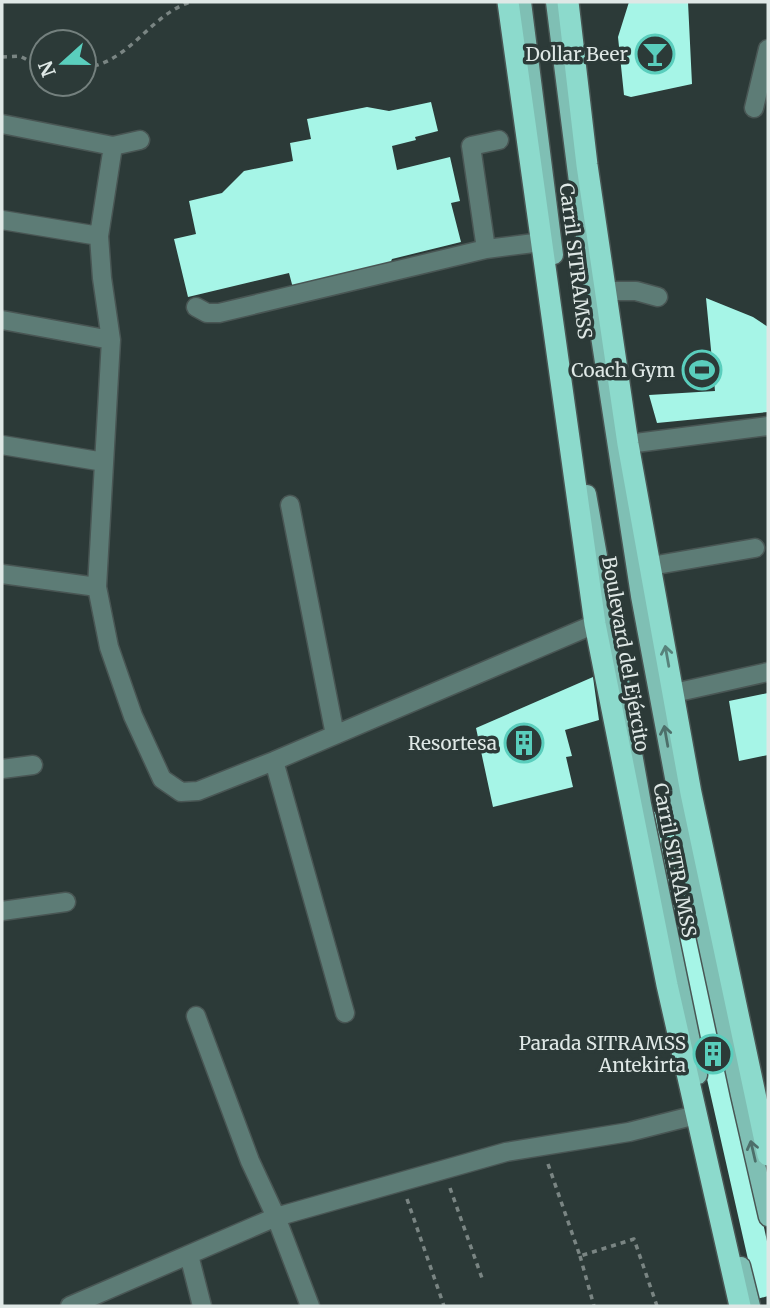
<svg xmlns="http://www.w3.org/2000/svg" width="770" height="1308" font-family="Merriweather,serif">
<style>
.building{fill:#a6f5e7}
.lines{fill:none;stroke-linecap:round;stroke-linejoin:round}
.minor-casing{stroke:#495654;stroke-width:21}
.major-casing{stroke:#495654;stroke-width:21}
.highway-casing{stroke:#495654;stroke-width:24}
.path{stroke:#7a8583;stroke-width:3.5;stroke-dasharray:5 5;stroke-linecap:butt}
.minor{stroke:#5d7c76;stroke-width:18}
.major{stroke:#7fbfb4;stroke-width:18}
.highway{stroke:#8cdacc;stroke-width:21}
.oneway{stroke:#57827b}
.oneway2{stroke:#4d6f6a}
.labels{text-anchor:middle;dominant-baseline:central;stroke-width:7;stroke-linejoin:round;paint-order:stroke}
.poi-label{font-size:19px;fill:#dfe8e6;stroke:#2c3a38;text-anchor:end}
.street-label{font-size:19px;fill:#dfe8e6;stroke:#2c3a38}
</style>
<rect width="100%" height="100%" fill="#2c3a38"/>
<path class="building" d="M629 2H688L692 84 631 97 624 95 618 37Z
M431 102 438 131 415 137 416 140 392 146 397 170 450 157 460 201 451 203 461 242 392 259 390 264 293 288 289 273 188 297 174 239 196 234 189 201 222 193 244 171 293 161 290 143 311 139 307 119 367 107 389 111Z
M706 298 753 317 768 327V412L657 423 649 395 715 391Z
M593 677 599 720 565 730 572 756 566 757 573 787 493 807 476 728Z
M768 693V755L739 761 729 701Z
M673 807 768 1246V1296L757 1299 702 1057 654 812Z"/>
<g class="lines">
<defs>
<path id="minor" d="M754 108 768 49
M2 124 113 146
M140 140 113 146 99 236 102 278 111 340 97 587 109 647 133 716 162 779 181 792 198 791 274 761 595 624
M2 220 99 236
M486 249 471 146 499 140
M606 291H636L658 297
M196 307 207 313H219L486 249 542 242
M2 320 111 340
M628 444 768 426
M2 445 104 462
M290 505 335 735
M651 566 755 548
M2 574 97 587
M674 693 768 672
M274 761 345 1013
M2 769 33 765
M2 911 66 902
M196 1016 250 1161 276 1217 310 1306
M189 1255 202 1306
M70 1306 276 1217 506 1152 629 1132 696 1115"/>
<path id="major" d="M522 2 554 255
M555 2 587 252 640 596 689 858 740 1095 768 1217
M587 494 642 804 698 1075
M741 1266 751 1306"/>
<path id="highway" d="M508 2 595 624 667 985 740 1306
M568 2 587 165 628 444 691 793 768 1155"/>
</defs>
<use href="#minor" class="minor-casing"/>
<use href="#major" class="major-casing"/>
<use href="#highway" class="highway-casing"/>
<path class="path" d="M2 57 20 56 42 68
M84 68C129 63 149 16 190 2
M548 1164 580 1256 634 1239 657 1306
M450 1188 483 1281
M407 1199 444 1306
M580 1256 594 1306"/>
<use href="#minor" class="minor"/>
<use href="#major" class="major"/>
<use href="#highway" class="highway"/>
</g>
<defs><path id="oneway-shaft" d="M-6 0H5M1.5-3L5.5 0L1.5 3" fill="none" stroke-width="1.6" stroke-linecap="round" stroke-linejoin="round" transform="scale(1.75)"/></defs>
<use class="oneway" href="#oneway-shaft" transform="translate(667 656) rotate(-100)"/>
<g class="oneway2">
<use href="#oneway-shaft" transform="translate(666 736) rotate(-100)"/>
<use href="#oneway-shaft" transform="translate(753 1151) rotate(-103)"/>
</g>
<defs>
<symbol id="bar-ring" viewBox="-11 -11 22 22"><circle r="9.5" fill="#2c3a38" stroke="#5acebd" stroke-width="1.5"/><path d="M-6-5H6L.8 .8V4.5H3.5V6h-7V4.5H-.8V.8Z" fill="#5acebd"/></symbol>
<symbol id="stadium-ring" viewBox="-11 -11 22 22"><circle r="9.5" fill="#2c3a38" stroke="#5acebd" stroke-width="1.5"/><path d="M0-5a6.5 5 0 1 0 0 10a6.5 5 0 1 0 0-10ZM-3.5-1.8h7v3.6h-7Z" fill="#5acebd"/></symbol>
<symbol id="building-ring" viewBox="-11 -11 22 22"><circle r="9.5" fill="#2c3a38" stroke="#5acebd" stroke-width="1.5"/><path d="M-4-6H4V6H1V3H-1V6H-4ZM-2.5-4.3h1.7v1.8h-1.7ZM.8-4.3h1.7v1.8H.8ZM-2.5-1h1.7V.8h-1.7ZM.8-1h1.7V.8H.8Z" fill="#5acebd"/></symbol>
</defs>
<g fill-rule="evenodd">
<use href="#bar-ring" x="633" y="32" width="44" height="44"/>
<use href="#stadium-ring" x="680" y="348" width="44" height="44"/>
<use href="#building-ring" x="502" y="721" width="44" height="44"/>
<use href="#building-ring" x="691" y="1032" width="44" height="44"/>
</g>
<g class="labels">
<g class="poi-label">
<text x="628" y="54">Dollar Beer</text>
<text x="675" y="370">Coach Gym</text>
<text x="497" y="743">Resortesa</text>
<text x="686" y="1043">Parada SITRAMSS<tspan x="686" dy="22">Antekirta</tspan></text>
</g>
<g class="street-label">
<text transform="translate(576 261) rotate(83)">Carril SITRAMSS</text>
<text transform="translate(626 654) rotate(80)">Boulevard del Ejército</text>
<text transform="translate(675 860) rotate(79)">Carril SITRAMSS</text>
</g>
</g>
<rect width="770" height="1308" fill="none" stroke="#dfe8e6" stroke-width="7"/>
<g transform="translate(63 63) rotate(249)"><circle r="33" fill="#2c3a38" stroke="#74807e" stroke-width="2"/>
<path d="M0-5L12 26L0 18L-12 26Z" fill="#5acebd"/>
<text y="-10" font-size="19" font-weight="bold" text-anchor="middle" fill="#dfe8e6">N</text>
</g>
</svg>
